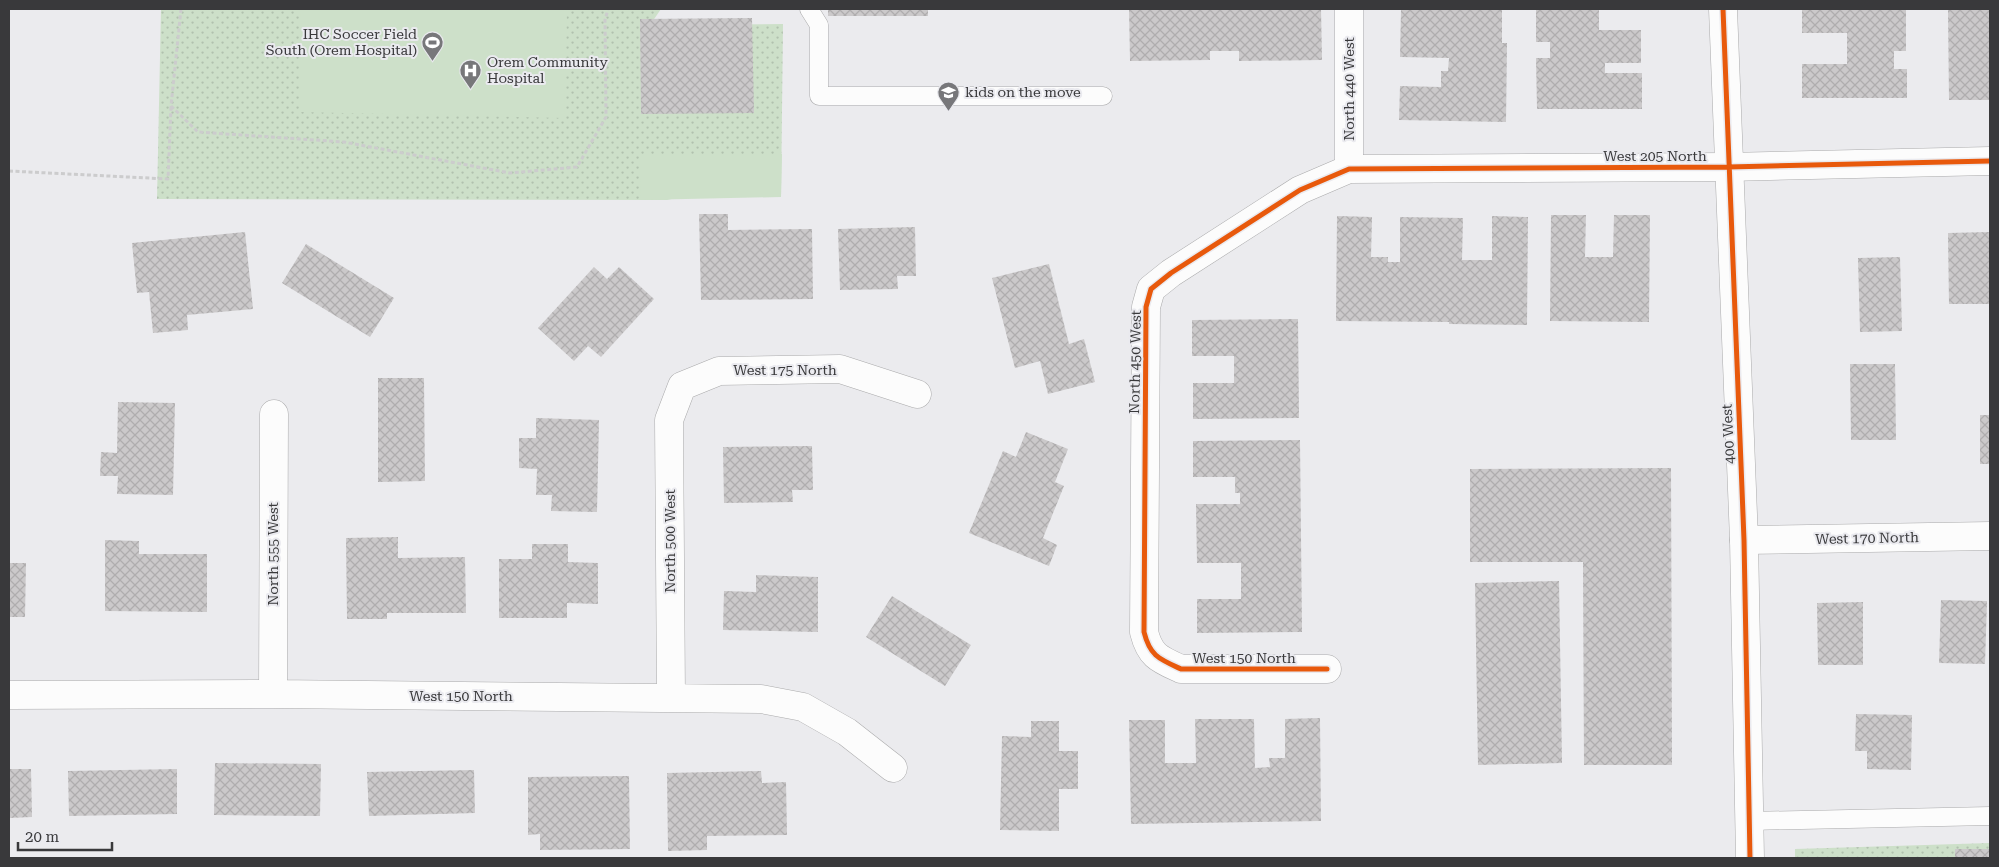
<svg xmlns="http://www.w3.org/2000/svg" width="1999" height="867" font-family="'Roboto Serif',serif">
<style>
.grass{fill:url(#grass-dots)}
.green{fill:#cde0c9}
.building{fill:url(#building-cross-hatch)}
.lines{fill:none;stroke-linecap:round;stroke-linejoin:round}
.lane-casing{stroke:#aaaaab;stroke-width:19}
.street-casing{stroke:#aaaaab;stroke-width:29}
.secondary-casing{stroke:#aaaaab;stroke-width:29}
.path{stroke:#cccccd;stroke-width:3;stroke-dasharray:4 2.5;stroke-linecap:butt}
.lane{stroke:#fcfcfc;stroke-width:18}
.street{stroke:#fcfcfc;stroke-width:28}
.secondary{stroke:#fcfcfc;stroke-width:28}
.cycleway-casing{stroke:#eaeaef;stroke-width:8}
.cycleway{stroke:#e8590c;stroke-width:5}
.labels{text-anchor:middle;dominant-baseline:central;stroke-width:4;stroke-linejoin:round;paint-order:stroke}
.poi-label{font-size:14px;fill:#39393b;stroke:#eaeaef;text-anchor:start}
.street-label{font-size:14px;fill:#39393b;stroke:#eaeaef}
</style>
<defs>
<pattern id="grass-dots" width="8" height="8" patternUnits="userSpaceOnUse" patternTransform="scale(1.25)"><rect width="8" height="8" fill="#cde0c9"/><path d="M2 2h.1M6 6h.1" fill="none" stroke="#b1c1ae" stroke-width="1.8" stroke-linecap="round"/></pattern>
<pattern id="building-cross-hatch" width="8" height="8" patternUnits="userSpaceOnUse" patternTransform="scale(1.25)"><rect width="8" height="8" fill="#cbc9ca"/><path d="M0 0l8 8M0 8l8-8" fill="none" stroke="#afadae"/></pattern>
</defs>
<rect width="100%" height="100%" fill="#ebebee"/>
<path class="grass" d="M161 9H661L650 25 783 24 781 197H681L667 200 157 199Z
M1990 843V858H1795V849Z"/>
<path class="green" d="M301 9H567L564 118 299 112Z
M639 154H782L781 197 641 200Z"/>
<path class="building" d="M828 9H928V16H828Z
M1129 9H1321L1322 60 1239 61V51H1210V60L1130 61Z
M1401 9H1502V43H1507L1506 122 1399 120 1400 86 1441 87V71H1448L1449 58 1400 57Z
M1536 9H1599V30H1641V63H1605V73H1642V109H1537L1536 58H1550V42H1536Z
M1802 9H1906V51H1894V69H1907V98H1802V64H1847V33H1802Z
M1948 9H1990V100H1949Z
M752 18 754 113 641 114 640 19Z
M699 214H728V230L812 229 813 299 701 300Z
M1551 215H1586L1585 257H1613L1614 215H1650L1649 322 1550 321Z
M1337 216 1372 217 1371 257H1388V262H1400V217L1463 218 1462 260H1492V216L1528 217 1527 325 1449 324V322L1336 321Z
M915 227 916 276H897L898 289 840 290 838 229Z
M245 232 253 309 187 315 188 330 153 333 149 292 137 293 132 243Z
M1990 232V304H1949L1948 233Z
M306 244 394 298 370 337 282 283Z
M1900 257 1902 331 1860 332 1858 258Z
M1049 264 1069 344 1084 339 1095 382 1048 394 1040 361 1015 368 992 278Z
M594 267 607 279 619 267 654 299 601 357 588 346 574 361 538 328Z
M1298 319 1299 418 1193 419V383H1234V356H1192V320Z
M1850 364H1895L1896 440H1851Z
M378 378H424L425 481 378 482Z
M118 402 175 403 173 495 117 494 118 476H100L101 452 117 453Z
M1980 415H1990V464H1980Z
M536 418 599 420 597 512 551 511 552 495H536L537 469 519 468V438H536Z
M1026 432 1068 449 1055 482 1064 486 1043 538 1057 545 1049 566 969 533 1003 451 1016 457Z
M1300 440 1302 632 1197 633V599H1241V563H1197L1196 504H1240V493H1235V477H1193V441Z
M812 446 813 490H792L793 502 724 503 723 447Z
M1671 468 1672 765H1584L1583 562H1470V469Z
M398 537V558L465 557 466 613H387V619H347L346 538Z
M105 540 139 541V554H207V612L105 611Z
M532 544H568V562L598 563V604L567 603V618H499V559H532Z
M9 563H26L25 617H9Z
M756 575 818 577V632L723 630 724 591 756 592Z
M1559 581 1562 763 1478 765 1475 583Z
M892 596 971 645 945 686 866 637Z
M1941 600 1987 601 1985 664 1939 663Z
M1863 602V665H1818L1817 603Z
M1856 714 1912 715 1911 770 1867 769V751H1855Z
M1320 718 1321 821 1131 824 1129 720H1165V763H1196L1195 719H1254L1255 768 1270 767 1269 758H1285V719Z
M1031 721H1059V751H1078V789H1059V831L1000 830 1002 736 1031 737Z
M215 763 321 764 320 816 214 815Z
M9 769H31L32 817 9 818Z
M177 769V814L69 816 68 771Z
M474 770 475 813 369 816 367 772Z
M761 771 762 783 786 782 787 835 707 836V850L668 851 667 773Z
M629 776 630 849 540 850V834L528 835V777Z
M1955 849H1990V858H1955Z"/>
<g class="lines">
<defs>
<path id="lane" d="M809 9 819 25V96H1103
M1749 821 1990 816"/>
<path id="street" d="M1349 9V169
M1744 540 1990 536
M1327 669H1181C1159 659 1150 656 1144 632L1146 307 1151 289 1171 273 1300 190 1349 169 1728 167 1990 161
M273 694 274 414
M9 695 273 694 761 699 803 707 847 732 893 768
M671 697 669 420 682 386 719 371 840 369 917 394"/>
<path id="secondary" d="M1723 9 1744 540 1750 858"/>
</defs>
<use href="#lane" class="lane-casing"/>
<use href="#street" class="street-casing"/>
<use href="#secondary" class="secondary-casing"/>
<path class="path" d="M181 9 171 106 198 132 344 142 510 173 577 167 606 117 605 20 608 9
M9 171 168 179 171 107"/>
<use href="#lane" class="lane"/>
<use href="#street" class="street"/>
<use href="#secondary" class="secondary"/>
<defs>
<path id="cycleway" d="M1723 9 1744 540 1750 858
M1327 669H1181C1159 659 1150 656 1144 632L1146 307 1151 289 1171 273 1300 190 1349 169 1728 167 1990 161"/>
</defs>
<use href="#cycleway" class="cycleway-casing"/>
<use href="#cycleway" class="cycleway"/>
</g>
<defs>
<symbol id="stadium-pin" viewBox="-11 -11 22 30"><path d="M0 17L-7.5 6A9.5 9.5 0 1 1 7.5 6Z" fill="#77777a" stroke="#eaeaef"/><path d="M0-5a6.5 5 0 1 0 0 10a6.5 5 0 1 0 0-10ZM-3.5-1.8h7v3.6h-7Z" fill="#fff"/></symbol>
<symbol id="hospital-pin" viewBox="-11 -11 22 30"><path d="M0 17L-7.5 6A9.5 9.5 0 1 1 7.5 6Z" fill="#77777a" stroke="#eaeaef"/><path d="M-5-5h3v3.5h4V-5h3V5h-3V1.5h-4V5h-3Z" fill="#fff"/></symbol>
<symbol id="school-pin" viewBox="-11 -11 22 30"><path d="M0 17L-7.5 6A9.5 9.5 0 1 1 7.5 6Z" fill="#77777a" stroke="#eaeaef"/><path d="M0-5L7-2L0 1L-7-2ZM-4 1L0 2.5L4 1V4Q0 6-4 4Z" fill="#fff"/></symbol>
</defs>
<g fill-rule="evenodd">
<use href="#stadium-pin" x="420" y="30" width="25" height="34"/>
<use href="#hospital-pin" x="458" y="58" width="25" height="34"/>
<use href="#school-pin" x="936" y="80" width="25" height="34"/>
</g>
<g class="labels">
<g class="poi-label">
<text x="417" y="34" text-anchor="end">IHC Soccer Field<tspan x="417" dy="16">South (Orem Hospital)</tspan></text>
<text x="487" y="62">Orem Community<tspan x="487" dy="16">Hospital</tspan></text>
<text x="965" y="92">kids on the move</text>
</g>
<g class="street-label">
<text transform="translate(1349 89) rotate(-90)">North 440 West</text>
<text x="1655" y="156">West 205 North</text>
<text transform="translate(1135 362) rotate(-89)">North 450 West</text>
<text x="785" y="370">West 175 North</text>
<text transform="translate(1728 434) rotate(-93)">400 West</text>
<text transform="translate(1867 538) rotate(-1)">West 170 North</text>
<text transform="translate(670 541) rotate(-90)">North 500 West</text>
<text transform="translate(273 554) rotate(-90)">North 555 West</text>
<text x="1244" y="658">West 150 North</text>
<text x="461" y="696">West 150 North</text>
</g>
</g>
<rect width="1999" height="867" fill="none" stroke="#39393b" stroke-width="20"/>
<path d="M18 842v8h94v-8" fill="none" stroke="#39393b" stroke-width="2.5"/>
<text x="25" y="842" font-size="15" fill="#39393b" stroke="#eaeaef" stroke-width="4" paint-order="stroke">20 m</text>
</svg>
